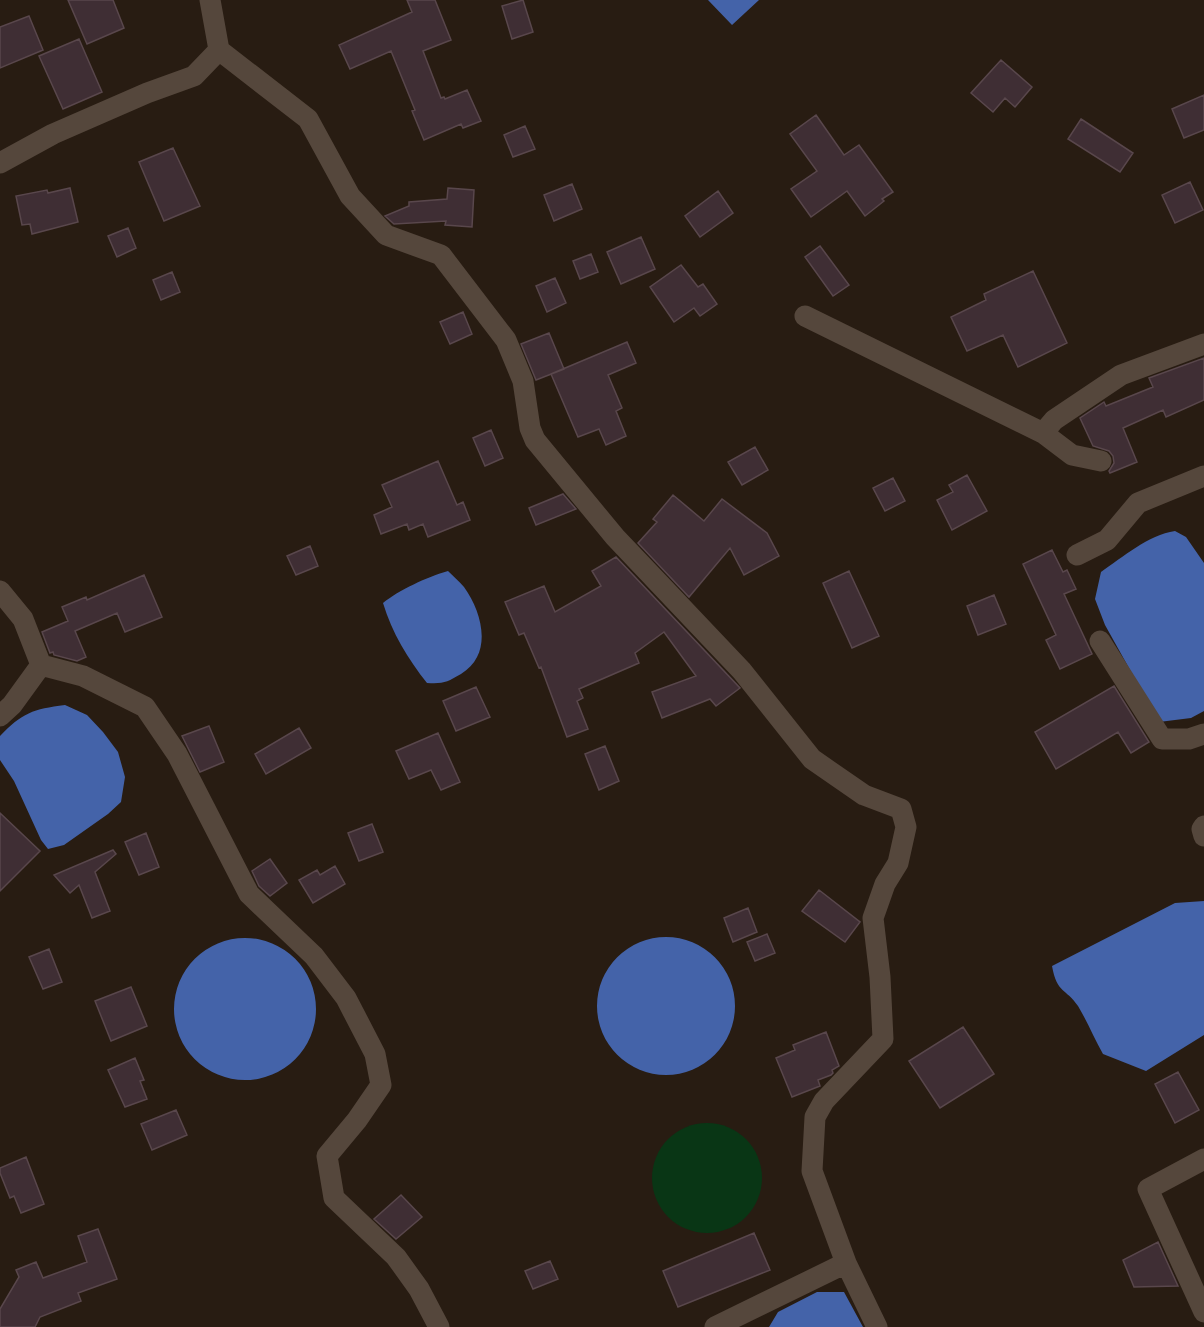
<svg xmlns="http://www.w3.org/2000/svg" width="1204" height="1327" font-family="Raleway,sans-serif">
<style>
.green{fill:#093615}
.water{fill:#4463a9}
.building{fill:#3f2e34;stroke:#59474c;stroke-width:1.5}
.lines{fill:none;stroke-linecap:round;stroke-linejoin:round}
.street{stroke:#55473c;stroke-width:21}
</style>
<rect width="100%" height="100%" fill="#281c12"/>
<path class="green" d="M652 1178a55 55 0 1 1 110 0a55 55 0 1 1-110 0Z"/>
<path class="water" d="M708 0H759L732 25Z
M1175 531 1186 537 1204 563V711L1191 718 1159 722 1105 625 1095 599 1101 572C1123 557 1148 535 1175 531Z
M448 571C453 576 459 581 464 587 483 613 493 655 461 674 447 682 444 684 427 683 408 659 392 633 383 603 399 590 427 577 448 571Z
M65 705 87 715 103 732 118 752 125 777 121 802 108 814 64 845 48 849 41 840 14 781 0 760V736C22 713 33 709 65 705Z
M1204 901V1035L1146 1071 1103 1054C1094 1038 1087 1021 1078 1006 1066 988 1057 994 1052 966L1175 903Z
M597 1006a69 69 0 1 1 138 0a69 69 0 1 1-138 0Z
M174 1009a71 71 0 1 1 142 0a71 71 0 1 1-142 0Z
M817 1292H844L863 1327H769L778 1312Z"/>
<path class="building" d="M68 0H113L124 28 87 44Z
M407 0H435L451 40 423 51 441 98 444 97 445 99 467 90 481 121 463 128 461 124 424 140 412 111 415 110 391 51 350 69 339 45 412 12Z
M523 0 533 32 512 39 502 6Z
M29 16 43 50 0 68V27Z
M79 39 102 92 63 109 39 56Z
M1001 60 1032 87 1015 107 1005 98 993 112 971 93Z
M1204 95V130L1184 138 1172 109Z
M816 115 844 155 859 145 893 192 882 199 884 201 865 216 847 191 811 217 791 189 817 171 790 134Z
M1081 119 1133 153 1120 172 1068 139Z
M525 126 535 149 513 157 504 135Z
M173 148 200 206 164 221 139 162Z
M1190 182 1203 210 1175 223 1162 195Z
M572 184 582 209 554 221 544 195Z
M70 188 78 222 32 234 30 224 22 225 16 196 47 190 48 193Z
M448 188 474 190 472 227 445 225 446 221 394 224 385 216 409 206V202L447 199Z
M718 191 733 213 700 237 685 216Z
M128 228 136 248 117 257 108 236Z
M641 237 655 269 621 284 607 252Z
M820 246 849 285 833 296 805 257Z
M591 254 598 272 580 279 573 261Z
M681 265 698 287 703 284 717 304 700 316 694 308 674 322 650 287Z
M1033 271 1067 343 1018 367 1003 335 967 351 951 317 986 300 984 294Z
M172 272 180 292 161 300 153 280Z
M555 278 566 303 547 312 536 286Z
M463 312 472 334 450 344 440 322Z
M549 333 564 369 536 380 521 344Z
M627 342 636 363 608 375 622 408 616 411 626 436 606 445 599 429 578 437 551 374Z
M1204 358V400L1166 417 1163 410 1123 428 1137 462 1110 473 1109 471 1114 463 1113 456 1109 451 1093 446 1080 418 1104 402 1106 406 1153 387 1149 378Z
M491 430 503 458 485 466 473 438Z
M755 447 768 470 742 485 728 462Z
M438 461 457 505 463 502 470 520 428 537 423 524 409 530 407 524 381 534 374 515 392 507 382 485Z
M967 475 987 511 952 530 937 500 953 492 949 485Z
M893 478 905 501 885 511 873 488Z
M563 494 576 509 536 525 529 508Z
M673 495 704 521 722 499 767 533 779 556 744 575 730 548 689 597 638 543 657 522 653 519Z
M310 546 318 566 296 575 287 556Z
M1052 550 1063 572 1067 570 1076 589 1064 594 1092 654 1060 669 1046 640 1056 635 1023 564Z
M616 557 740 688 716 706 710 699 662 718 652 692 696 676 664 632 635 653 639 663 579 689 583 698 577 701 588 729 567 737 541 667 539 668 524 633 519 635 505 602 544 586 555 612 601 586 592 571Z
M849 571 879 636 852 648 823 583Z
M144 575 162 617 125 632 117 613 75 631 86 657 77 661 54 655 53 652 50 653 42 632 68 621 62 607 86 597 87 600Z
M994 595 1006 624 978 635 967 606Z
M1114 686 1149 742 1131 753 1118 732 1056 769 1035 732Z
M476 687 490 717 456 731 443 701Z
M209 726 224 762 200 772 182 736Z
M299 728 311 748 266 774 255 754Z
M438 733 460 782 441 790 431 770 409 779 396 751Z
M605 746 619 781 599 790 585 754Z
M0 813 40 851 0 891Z
M372 824 383 852 359 861 348 833Z
M146 833 159 867 139 875 125 842Z
M113 850 116 854 95 872 110 911 92 918 79 885 70 893 54 875Z
M270 859 287 883 270 896 259 886 252 871Z
M335 866 345 884 313 903 299 880 317 870 320 875Z
M819 890 860 922 845 942 802 911Z
M748 908 757 932 733 942 724 918Z
M767 934 775 953 755 961 747 942Z
M49 949 62 982 43 989 29 957Z
M131 987 147 1026 111 1041 95 1001Z
M963 1027 994 1074 940 1108 909 1061Z
M826 1032 839 1066 832 1070 833 1073 831 1075 818 1080 820 1086 792 1097 776 1058 795 1050 793 1045Z
M135 1058 144 1080 140 1081 147 1099 125 1107 108 1070Z
M1178 1072 1199 1110 1175 1123 1155 1084Z
M176 1110 187 1135 152 1150 141 1124Z
M26 1157 44 1204 21 1213 14 1196 10 1198 0 1173V1168Z
M401 1195 422 1217 396 1239 374 1219Z
M98 1229 117 1279 78 1293 81 1301 40 1317 35 1327H0V1309L19 1277 16 1270 36 1262 43 1278 87 1262 78 1236Z
M754 1233 770 1270 678 1307 663 1271Z
M1158 1242 1178 1286 1134 1287 1123 1260Z
M550 1261 558 1279 533 1289 525 1271Z"/>
<g class="lines">
<path class="street" d="M219 50 308 119 350 196 386 235 441 255 506 340 523 381 530 428 535 440 615 537 742 671 812 759 864 795 901 809 906 827 898 863 885 884 873 918 880 977 883 1039 824 1101 815 1117 812 1171 846 1263
M0 163 53 134 147 93 194 76 219 50 210 0
M805 316 1043 433 1072 455 1101 461
M1043 433 1054 420 1121 375 1204 344
M1077 555 1107 540 1138 503 1204 476
M0 591 23 619 41 665 83 676 145 707 177 754 249 894 314 956 346 998 375 1054 381 1085 357 1120 327 1156 334 1198 396 1257 419 1289 439 1327
M1100 641 1162 739H1189L1204 734
M0 716 12 705 41 665
M1204 826 1202 829 1204 836
M1204 1159 1148 1189 1204 1312
M715 1327 846 1263 877 1327"/>
</g>
</svg>
